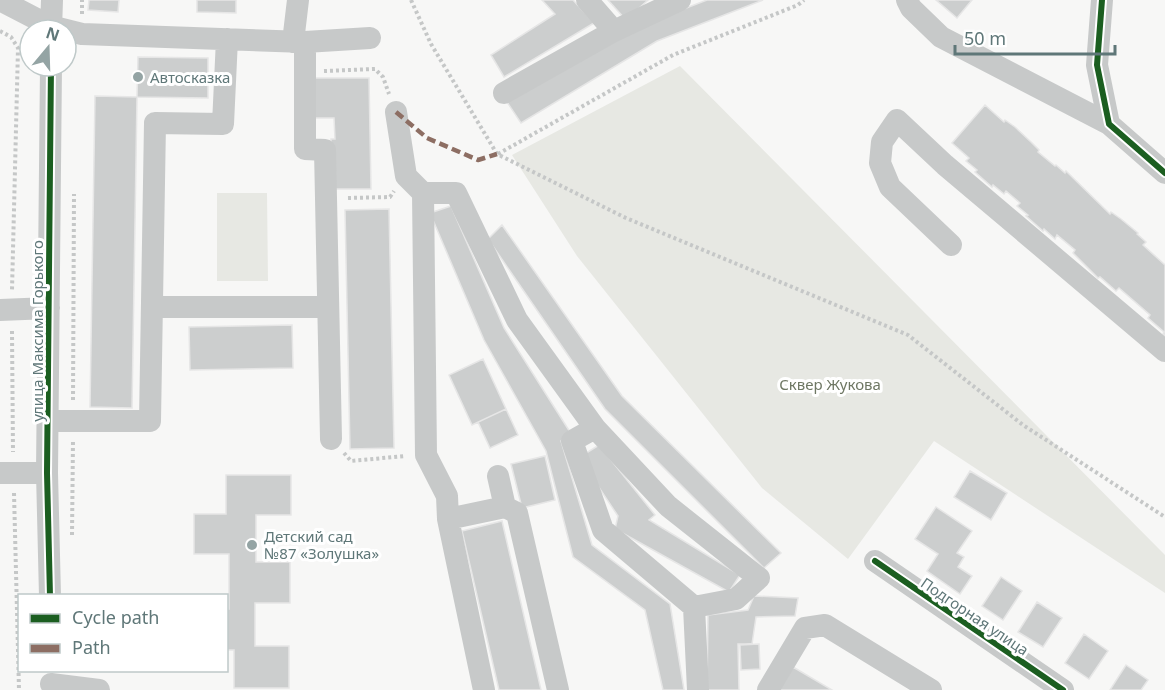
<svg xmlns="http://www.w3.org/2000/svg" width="1165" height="690" font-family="'Noto Sans',sans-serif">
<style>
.green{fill:#e7e8e3}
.building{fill:#cccece;stroke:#e6e6e6;stroke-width:1.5}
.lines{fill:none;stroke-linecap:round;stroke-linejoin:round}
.path{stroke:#c5c7c7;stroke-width:4;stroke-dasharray:3 3;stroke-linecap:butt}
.minor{stroke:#c7c9c9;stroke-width:22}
.quiet{stroke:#8d6e63;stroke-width:4.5;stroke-dasharray:9 4.5;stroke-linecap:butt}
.cycleway-casing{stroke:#fff;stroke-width:10}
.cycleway{stroke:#1b5e20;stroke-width:6}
.poi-dot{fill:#94a4a4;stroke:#fff;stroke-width:2}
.labels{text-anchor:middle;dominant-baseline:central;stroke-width:6;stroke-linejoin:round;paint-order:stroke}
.poi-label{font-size:15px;fill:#5f7778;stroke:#fff;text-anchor:start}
.street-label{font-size:15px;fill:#5f7778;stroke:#fff}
.park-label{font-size:15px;fill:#6e7763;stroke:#fff}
</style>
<rect width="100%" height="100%" fill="#f7f7f6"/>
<path class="green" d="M680 66 1165 555V593L934 441 848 559 762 488 577 256 512 155Z
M217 193H267L268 281H217Z"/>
<path class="building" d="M89 0H119L118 12 88 10Z
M197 0H236V13L197 12Z
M542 0H573L594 23 504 77 491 55 555 14Z
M608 0H648L626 20Z
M707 0H763L657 41 521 123 507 102 647 23Z
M936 0H972L957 18Z
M138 57 208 58V98L137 97Z
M313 78H369L371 189H332L331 139H335L334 118H314Z
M95 96 137 97 132 408 90 407Z
M985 105 1004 122 1005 120 1015 127 1031 142 1039 150 1038 152 1055 166 1056 165 1065 173 1066 171 1110 214 1111 212 1121 219 1138 233 1137 234 1146 242 1143 245 1165 265V336L1163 334 1164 332 1148 318 1150 315 1119 288 1116 291 1100 277 1098 278 1073 253 1075 250 1057 235 1055 239 1044 229 1043 231 1026 216 1028 215 1017 206 1020 203 1006 191 1004 194 993 185 992 187 975 172 977 170 966 161 969 158 952 143Z
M451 206 504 328 570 432 561 441 592 545 670 604 684 690H663L645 610 573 557 546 451 484 340 430 213Z
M389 209 394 448 350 449 345 210Z
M502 225 622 396 781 553 764 568 605 409 488 239Z
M292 325 293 368 190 370 189 327Z
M483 359 506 409 472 425 449 375Z
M506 409 518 435 490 448 478 422Z
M599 445 655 515 649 520 740 575 729 592 615 529 618 516 588 471 583 455Z
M545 456 555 500 522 508 511 464Z
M970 471 1007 493 991 520 954 497Z
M226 475H291V515H256V562H290V603H255V646H289V688H234V650H226V609H229V554H194V514H226Z
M936 507 972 531 957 553 964 557 958 567 972 576 960 594 927 571 938 554 915 539Z
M502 521 541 690H499L462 531Z
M1001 577 1022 591 1003 620 982 606Z
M754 596 798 598 795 616 756 617 752 644H738L739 690H707L708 615 748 610Z
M1037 602 1062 618 1043 647 1018 632Z
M1084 634 1108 651 1089 679 1065 663Z
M759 644 760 669 741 670 740 645Z
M1126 665 1148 680 1141 690H1110Z
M793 667 832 690H779Z"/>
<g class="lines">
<path class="path" d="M411 0 431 44 497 154 626 218 908 335 1023 425 1165 517
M82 14V0
M0 31 11 37 18 48 12 290
M324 71 375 69 383 77 389 94
M498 154 673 55 798 5 804 0
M348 198 390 197 394 191
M12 331 13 452
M73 400 74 194
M344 453 351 461 405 456
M14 493 19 690
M72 535 73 440"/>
<path class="minor" d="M0 0 50 26 82 34 305 42 370 38
M587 0 614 31
M907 0 911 8 941 37 1109 124
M1102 0 1097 65 1109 124 1165 173
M51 30 52 0
M293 42 298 0
M305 42V149L325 150 331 439
M504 93 614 31 680 0
M396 112 406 176 423 193 426 455 447 496 448 519 484 690
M423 193H456L517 320 595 428 668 506 759 578 736 599 694 607 603 530 572 441 595 428
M951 245 890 187 880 163 882 142 897 120 945 165 1165 351
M152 307H328
M0 310 49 308
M48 421H150L155 123 223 124 227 39
M0 473H47
M498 476 505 507
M448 519 505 507 517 513 558 690
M875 561 1063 690
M50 596 47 473 51 66
M694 607 698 690
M51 684 99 690
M768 690 805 628 825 625 931 690"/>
<path class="quiet" d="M396 112 427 138 478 160 497 154"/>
<defs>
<path id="cycleway" d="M1102 0 1097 65 1109 124 1165 173
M875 561 1063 690
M50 596 47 473 51 66"/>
</defs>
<use href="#cycleway" class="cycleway-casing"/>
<use href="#cycleway" class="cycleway"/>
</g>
<g class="poi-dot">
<circle cx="138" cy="77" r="6"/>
<circle cx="252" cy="545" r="6"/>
</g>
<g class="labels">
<g class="poi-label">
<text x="150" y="77">Автосказка</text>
<text x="264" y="536">Детский сад<tspan x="264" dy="17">№87 «Золушка»</tspan></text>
</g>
<g class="street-label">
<text transform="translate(37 331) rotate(-90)">улица Максима Горького</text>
<text transform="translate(975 616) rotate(34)">Подгорная улица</text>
</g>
<g class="park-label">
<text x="830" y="384">Сквер Жукова</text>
</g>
</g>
<rect x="18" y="594" width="210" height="78" fill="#ffffff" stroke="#bfc9c9" stroke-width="1.5"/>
<rect x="30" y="614" width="30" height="9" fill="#1b5e20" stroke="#bfc9c9" stroke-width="1.5"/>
<text x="72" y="624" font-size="18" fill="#5f7778">Cycle path</text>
<rect x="30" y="644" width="30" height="9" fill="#8d6e63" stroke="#bfc9c9" stroke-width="1.5"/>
<text x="72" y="654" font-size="18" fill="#5f7778">Path</text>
<g transform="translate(48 48) rotate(19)"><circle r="28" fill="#ffffff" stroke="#bfc9c9" stroke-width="1.5"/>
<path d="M0-4.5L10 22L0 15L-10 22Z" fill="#94a4a4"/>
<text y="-9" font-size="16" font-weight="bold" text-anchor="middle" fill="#5f7778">N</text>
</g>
<path d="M955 45v9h160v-9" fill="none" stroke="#5f7778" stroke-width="3"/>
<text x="964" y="45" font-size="18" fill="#5f7778" stroke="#ffffff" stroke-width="4.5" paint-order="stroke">50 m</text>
</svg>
